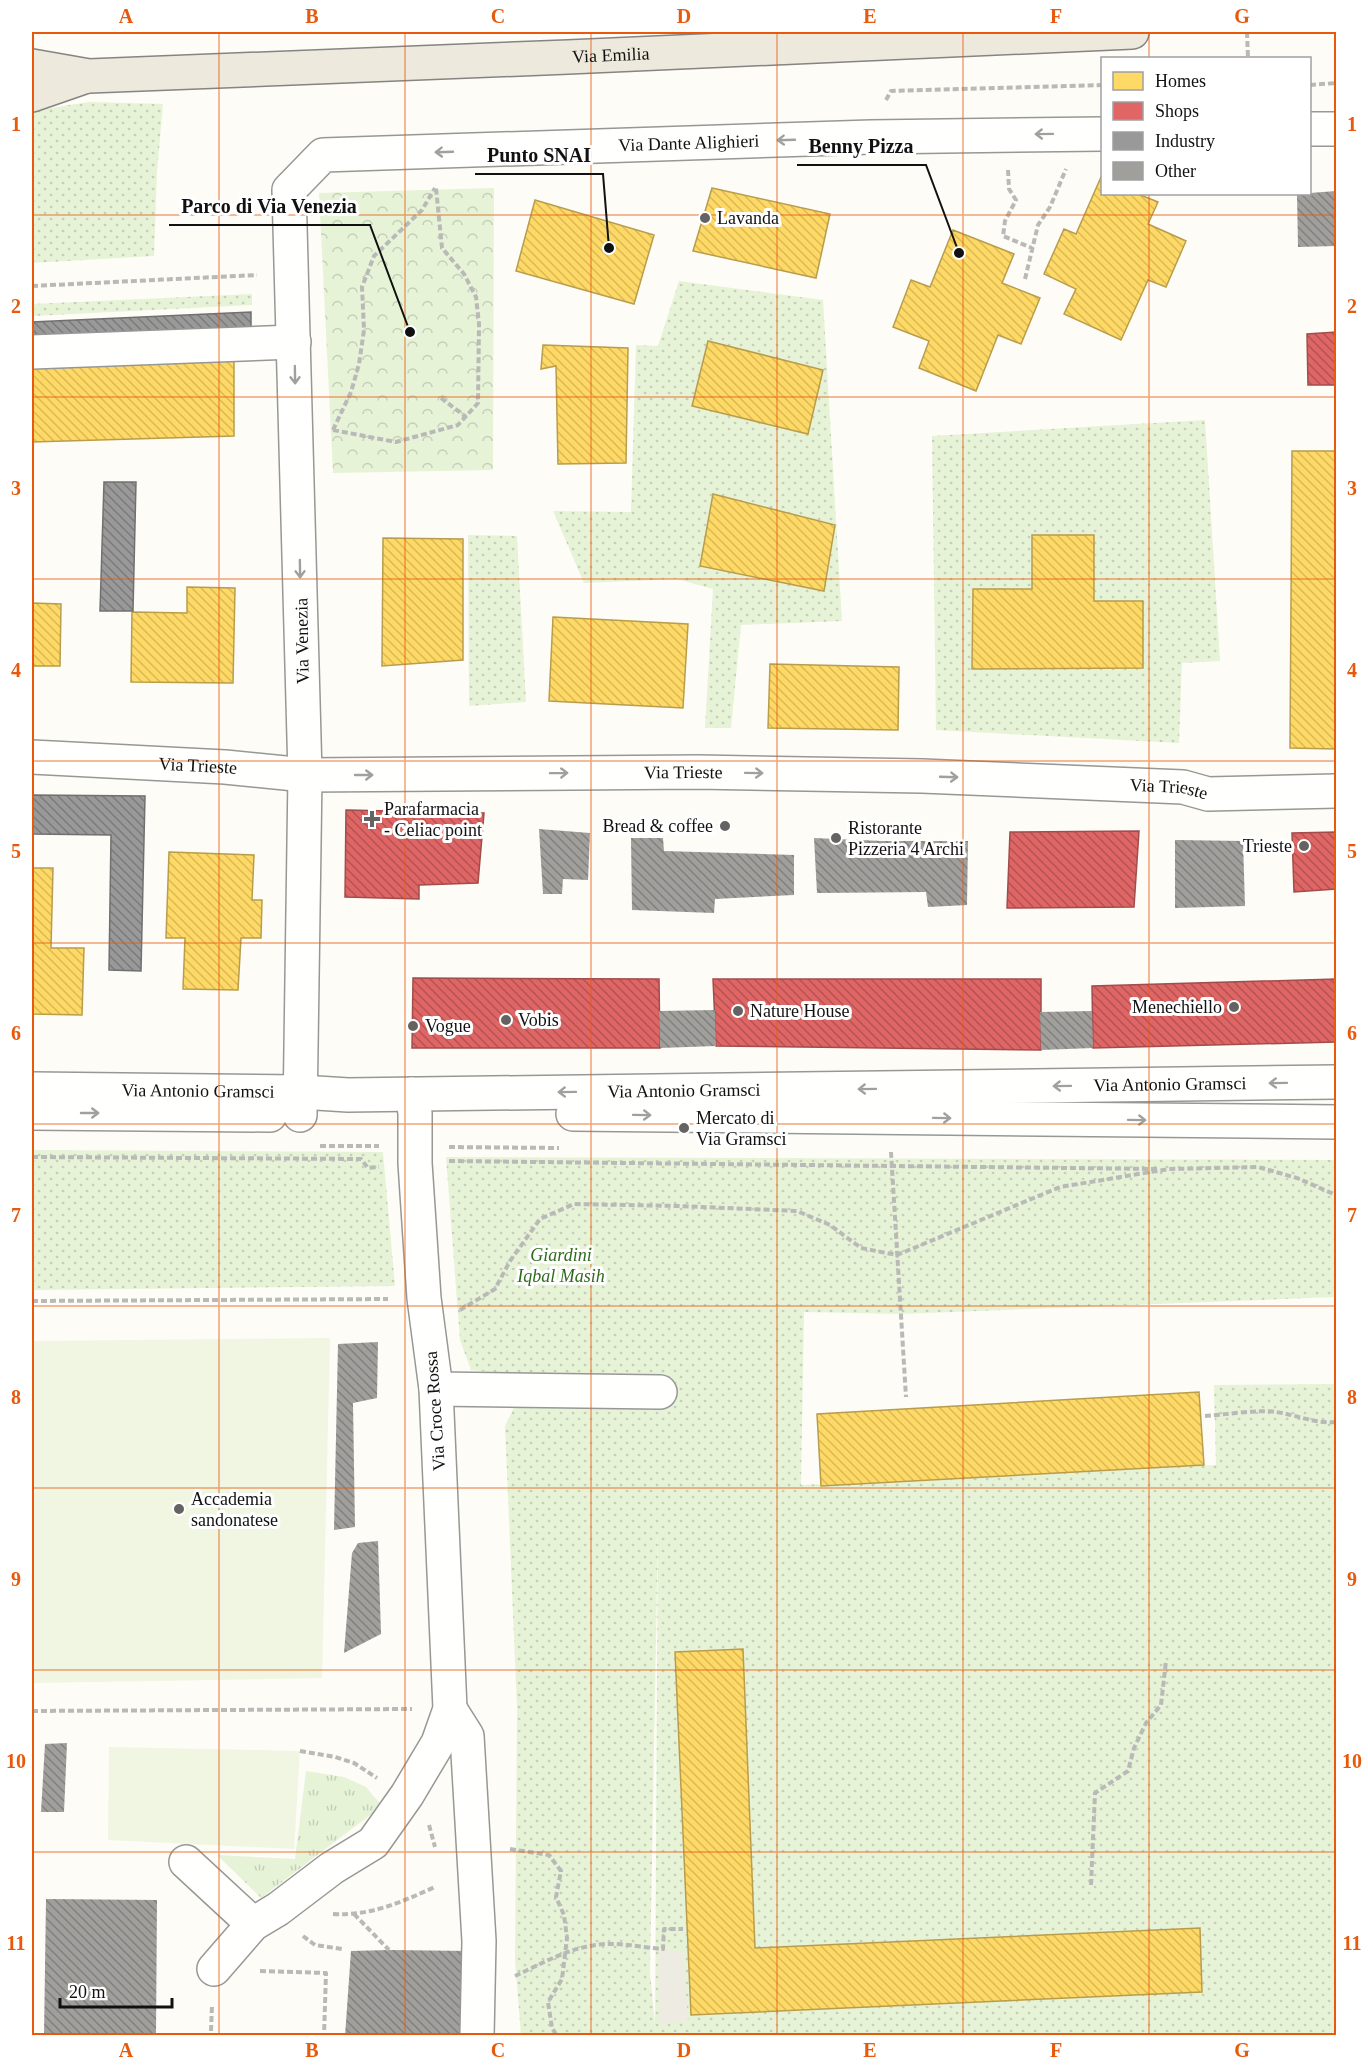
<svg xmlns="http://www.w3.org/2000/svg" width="1368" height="2067" font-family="Georgia,serif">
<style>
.grass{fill:url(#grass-tufts)}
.park{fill:url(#park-crowns)}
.garden{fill:url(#garden-dots);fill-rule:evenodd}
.pitch{fill:#f0f6e1}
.plaza{fill:#edebe2}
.homes{fill:url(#homes-back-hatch);stroke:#b89d4c;stroke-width:1.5}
.shops{fill:url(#shops-back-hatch);stroke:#a24c4c;stroke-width:1.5}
.industry{fill:url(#industry-back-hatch);stroke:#707070;stroke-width:1.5}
.building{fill:url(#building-back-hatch)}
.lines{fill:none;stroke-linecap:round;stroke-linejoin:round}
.minor-casing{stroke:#979795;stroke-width:36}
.major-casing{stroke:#858482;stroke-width:36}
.path{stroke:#b9b9b8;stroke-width:4;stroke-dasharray:6 3;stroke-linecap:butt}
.minor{stroke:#fffffe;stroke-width:33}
.major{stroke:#ede9dc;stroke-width:33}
.oneway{stroke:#a0a09f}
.grid{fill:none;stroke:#e8590c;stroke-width:1.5;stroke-opacity:0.55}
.poi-dot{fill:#646362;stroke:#fff;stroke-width:2}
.labels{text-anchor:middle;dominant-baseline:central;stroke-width:6;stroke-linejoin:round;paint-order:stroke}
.street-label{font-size:18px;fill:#111;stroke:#fff}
.poi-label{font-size:18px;fill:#111;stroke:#fff;text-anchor:start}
.park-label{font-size:18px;font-style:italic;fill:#2f6b1f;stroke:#fff}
.leader{fill:none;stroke:#111;stroke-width:2}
.callout-dot{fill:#111;stroke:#fff;stroke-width:2}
.callout-label{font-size:20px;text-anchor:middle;font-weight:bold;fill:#111;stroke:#fff;stroke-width:6;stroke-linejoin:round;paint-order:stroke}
.neatline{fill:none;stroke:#e8590c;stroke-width:2}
.grid-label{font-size:20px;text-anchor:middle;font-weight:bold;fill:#e8590c}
</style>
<defs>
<pattern id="grass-tufts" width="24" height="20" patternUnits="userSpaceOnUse" patternTransform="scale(1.5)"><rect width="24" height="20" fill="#e7f3d7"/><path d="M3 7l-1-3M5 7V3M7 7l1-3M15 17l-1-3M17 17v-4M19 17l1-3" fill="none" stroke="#c5cfb8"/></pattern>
<pattern id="park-crowns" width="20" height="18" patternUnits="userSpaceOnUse" patternTransform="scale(1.5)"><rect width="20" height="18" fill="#e7f3d7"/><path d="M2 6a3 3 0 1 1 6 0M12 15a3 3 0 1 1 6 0" fill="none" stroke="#c5cfb8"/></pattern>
<pattern id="garden-dots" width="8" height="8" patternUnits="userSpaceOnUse" patternTransform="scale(1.5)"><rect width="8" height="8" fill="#e7f3d7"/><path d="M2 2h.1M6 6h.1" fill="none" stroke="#c5cfb8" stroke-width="1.8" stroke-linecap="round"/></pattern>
<pattern id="homes-back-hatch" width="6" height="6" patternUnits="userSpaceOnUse" patternTransform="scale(1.5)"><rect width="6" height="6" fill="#ffd966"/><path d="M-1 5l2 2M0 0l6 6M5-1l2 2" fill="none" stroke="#dab957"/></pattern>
<pattern id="shops-back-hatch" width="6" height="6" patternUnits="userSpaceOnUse" patternTransform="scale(1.5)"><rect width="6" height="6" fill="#e06666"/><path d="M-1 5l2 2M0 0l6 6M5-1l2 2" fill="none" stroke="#b45353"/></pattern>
<pattern id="industry-back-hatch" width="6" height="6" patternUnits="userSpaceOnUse" patternTransform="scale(1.5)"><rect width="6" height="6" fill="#999"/><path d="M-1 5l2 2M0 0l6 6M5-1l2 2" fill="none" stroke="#7b7b7b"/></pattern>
<pattern id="building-back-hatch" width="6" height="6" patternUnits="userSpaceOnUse" patternTransform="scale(1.5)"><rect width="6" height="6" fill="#a19f9c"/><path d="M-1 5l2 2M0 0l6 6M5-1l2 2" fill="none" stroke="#82807e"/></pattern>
</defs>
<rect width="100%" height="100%" fill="#fdfcf7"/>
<path class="grass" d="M306 1771 344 1777 366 1787 382 1806 261 1898 217 1855 295 1859Z"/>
<path class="park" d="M494 188 493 470 333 473 319 193Z"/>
<path class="garden" d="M89 102 163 104 157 172 154 256 32 263V111Z
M679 281 823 300 842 621 741 625 731 728H705L713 589 677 579 584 583 553 511 631 512 636 345 658 346Z
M252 294V305L32 316V304Z
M1205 420 1220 661 1182 663 1179 743 936 730 932 436Z
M468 535 517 536 526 702 469 706Z
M32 1150 383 1152 395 1286 32 1290Z
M446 1157 1336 1160V1297L901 1314 804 1312 801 1485 1216 1465 1214 1385 1336 1384V2035H521L515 1961 517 1708 505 1426 529 1377 471 1370 460 1340ZM658 1523 655 2022V2023L650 1972Z"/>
<path class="pitch" d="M330 1338 322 1678 32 1683V1341Z
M109 1747 300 1751 294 1849 108 1840Z"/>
<path class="plaza" d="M663 1949 683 1952 688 2021 659 2025 658 1955Z"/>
<path class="homes" d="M1101 177 1102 178V194H1138L1158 202 1148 224 1186 241 1166 287 1148 280 1121 340 1064 314 1076 289 1044 274 1064 229 1076 234Z
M712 188 830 214 816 278 693 251Z
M535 200 654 235 634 304 516 271Z
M953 230 1014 254 1002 283 1040 298 1021 344 998 335 976 391 919 368 929 341 893 327 911 280 930 287Z
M708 341 823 370 808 434 692 406Z
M543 345 628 348 626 463 558 464 556 366 541 369Z
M234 356V436L32 442V365Z
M1292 451H1336V749L1290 748Z
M713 494 835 525 824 591 700 566Z
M1032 535H1094V601H1143V668L972 669 973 589H1032Z
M383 538 463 539V660L382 666Z
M187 587 235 588 233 683 131 682 132 612 187 613Z
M32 603 61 604 60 666H32Z
M553 617 688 624 683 708 549 701Z
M770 664 899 667 898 730 768 728Z
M169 852 254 855 252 900H262L261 938H241L238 990 183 989 185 938H166Z
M32 868H53L51 948H84L82 1015 32 1014Z
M1199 1392 1204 1465 821 1486 817 1414Z
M743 1649 755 1948 1200 1928 1202 1992 691 2015 675 1652Z"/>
<path class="shops" d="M1336 332V385H1308L1307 334Z
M346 810 484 813 478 883 419 885V899L345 897Z
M1139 831 1134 907 1007 908 1010 832Z
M1336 832V889L1294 892 1292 833Z
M413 978 659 979 660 1048H412Z
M713 979H1041V1050L716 1046Z
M1336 979V1042L1093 1048 1092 986Z"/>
<path class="industry" d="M251 312V336L32 341V322Z
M104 482H136L133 611H100Z
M32 795 145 796 141 971 109 970 111 835 32 834Z"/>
<path class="building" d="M1336 191V246L1298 247 1297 194Z
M539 829 590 833 588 880 563 879 562 894H543Z
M631 838H663L664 851 794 855V895L715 899 714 913 632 910Z
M814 838 882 841H968L967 905 928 907 926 892 817 893Z
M1175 840 1243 841 1245 906 1175 908Z
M715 1010 716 1046 660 1048 659 1011Z
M1092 1011 1093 1048 1041 1050 1040 1012Z
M378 1342 377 1398 353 1403 355 1527 334 1530 338 1344Z
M378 1541 381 1634 344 1653 352 1553 358 1543Z
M67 1743 64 1812H41L45 1744Z
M46 1899 157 1900 156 2036H44Z
M389 1950 469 1951 468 2036H345L351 1951Z"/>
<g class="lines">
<defs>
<g id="minor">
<path d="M1310 129H1336"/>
<path d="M32 352 294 342"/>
<path id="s1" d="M32 757 225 767 305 775 698 772 922 776 1183 787 1208 794 1336 791"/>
<path id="s2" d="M32 1089 301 1092 348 1095 1336 1082"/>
<path d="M32 1113 270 1115"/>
<path d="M573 1114 1336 1122"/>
<path id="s3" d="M300 1115 305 775 289 190 323 155 871 137 1102 134"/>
<path d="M436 1389 660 1392"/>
<path d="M450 1709 467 1736 479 1941 477 2036"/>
<path d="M186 1862 253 1924"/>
<path d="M214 1969 253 1924 278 1909 332 1868 373 1843 407 1795 438 1743 450 1709 436 1389 424 1298 415 1163V1113L412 1094"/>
</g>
<g id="major">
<path id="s4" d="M32 66 89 76 568 57 1132 32"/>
<path d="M32 95 84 77"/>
</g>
</defs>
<use href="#minor" class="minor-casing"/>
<use href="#major" class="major-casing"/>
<path class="path" d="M1247 32 1248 58
M1310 85 1336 83
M886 100 891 91 1102 85
M1008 170 1009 189 1016 200 1005 221 1003 236 1032 248
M1025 279 1038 225 1050 207 1066 169
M32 286 257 275
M441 398 466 417
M333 430 396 442 458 425 478 403 479 324 476 297 464 274 442 248 436 188
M333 430 351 392 359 364 364 330 362 287 374 256 422 210 435 188
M320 1146H379
M449 1147 559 1148
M891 1152 906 1397
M32 1157 361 1159 368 1168 379 1167
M449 1161 1159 1169
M32 1301 388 1299
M460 1310 495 1289 510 1261 540 1219 574 1204 679 1206 797 1211 830 1225 861 1248 897 1255 1060 1187 1169 1169 1258 1167 1297 1178 1336 1195
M1205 1416C1223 1415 1259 1409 1276 1412 1297 1415 1315 1424 1336 1422
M32 1711 412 1709
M300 1751 335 1757 354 1763 377 1778
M429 1825 435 1847
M510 1849 549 1855 561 1871 556 1897 564 1915 567 1938 562 1979 548 2002 552 2028 557 2036
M1091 1885 1095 1793 1128 1771 1134 1748 1146 1723 1161 1705 1166 1661
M333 1914C372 1916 401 1902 435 1887
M354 1914 389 1950
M303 1936 315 1945 342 1949
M260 1971 326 1973 324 2036
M515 1976C545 1962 577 1943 612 1944 629 1944 647 1948 663 1949L664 1929H683
M211 2031 212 2005"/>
<use href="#minor" class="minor"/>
<use href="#major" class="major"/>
</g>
<defs><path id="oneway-shaft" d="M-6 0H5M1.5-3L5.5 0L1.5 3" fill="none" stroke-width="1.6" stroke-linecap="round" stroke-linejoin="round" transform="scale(1.5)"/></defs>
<g class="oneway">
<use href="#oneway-shaft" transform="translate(1044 134) rotate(179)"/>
<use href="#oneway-shaft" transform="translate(786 140) rotate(178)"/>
<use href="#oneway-shaft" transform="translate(444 152) rotate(178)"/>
<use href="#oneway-shaft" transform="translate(295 375) rotate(89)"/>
<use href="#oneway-shaft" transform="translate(300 569) rotate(89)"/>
<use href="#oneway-shaft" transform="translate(559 773) rotate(-1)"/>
<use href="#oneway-shaft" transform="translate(754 773) rotate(1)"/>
<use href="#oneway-shaft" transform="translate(364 775)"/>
<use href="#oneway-shaft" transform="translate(949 777) rotate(2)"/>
<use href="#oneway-shaft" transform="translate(1278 1083) rotate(179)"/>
<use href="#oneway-shaft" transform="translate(1062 1086) rotate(179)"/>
<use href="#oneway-shaft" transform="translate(867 1089) rotate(179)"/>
<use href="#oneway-shaft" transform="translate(567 1092) rotate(179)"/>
<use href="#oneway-shaft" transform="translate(90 1113)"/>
<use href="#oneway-shaft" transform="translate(642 1115) rotate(1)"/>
<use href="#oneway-shaft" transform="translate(942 1118) rotate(1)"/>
<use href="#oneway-shaft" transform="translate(1137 1120) rotate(1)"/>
</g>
<path class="grid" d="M219 32V2036M405 32V2036M591 32V2036M777 32V2036M963 32V2036M1149 32V58M1149 194V2036M32 215H1336M32 397H1336M32 579H1336M32 761H1336M32 943H1336M32 1124H1336M32 1306H1336M32 1488H1336M32 1670H1336M32 1852H1336"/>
<g class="poi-dot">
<circle cx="705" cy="218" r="6"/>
<path d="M369 810h6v6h6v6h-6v6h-6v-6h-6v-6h6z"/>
<circle cx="725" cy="826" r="6"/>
<circle cx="836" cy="838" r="6"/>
<circle cx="1304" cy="846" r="6"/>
<circle cx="1234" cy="1007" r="6"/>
<circle cx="738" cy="1011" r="6"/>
<circle cx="506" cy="1020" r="6"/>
<circle cx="413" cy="1026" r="6"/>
<circle cx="684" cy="1128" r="6"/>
<circle cx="179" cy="1509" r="6"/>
</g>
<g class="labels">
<g class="street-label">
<text stroke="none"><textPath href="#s4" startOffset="580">Via Emilia</textPath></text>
<text stroke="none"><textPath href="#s3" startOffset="1340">Via Dante Alighieri</textPath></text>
<text transform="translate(302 641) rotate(-91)">Via Venezia</text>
<text stroke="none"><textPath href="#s1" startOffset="166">Via Trieste</textPath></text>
<text stroke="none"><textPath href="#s1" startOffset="652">Via Trieste</textPath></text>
<text stroke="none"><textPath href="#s1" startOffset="1138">Via Trieste</textPath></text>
<text stroke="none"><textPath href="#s2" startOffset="1138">Via Antonio Gramsci</textPath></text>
<text stroke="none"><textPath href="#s2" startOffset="166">Via Antonio Gramsci</textPath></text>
<text stroke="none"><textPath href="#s2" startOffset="652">Via Antonio Gramsci</textPath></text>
<text transform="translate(435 1411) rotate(-94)">Via Croce Rossa</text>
</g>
<g class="poi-label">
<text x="717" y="218">Lavanda</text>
<text x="384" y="809">Parafarmacia<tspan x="384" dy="21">- Celiac point</tspan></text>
<text x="713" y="826" text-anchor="end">Bread &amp; coffee</text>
<text x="848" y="828">Ristorante<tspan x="848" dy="21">Pizzeria 4 Archi</tspan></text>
<text x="1292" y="846" text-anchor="end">Trieste</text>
<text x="1222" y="1007" text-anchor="end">Menechiello</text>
<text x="750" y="1011">Nature House</text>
<text x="518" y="1020">Vobis</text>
<text x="425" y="1026">Vogue</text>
<text x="696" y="1118">Mercato di<tspan x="696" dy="21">Via Gramsci</tspan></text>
<text x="191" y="1499">Accademia<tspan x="191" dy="21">sandonatese</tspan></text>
</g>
<g class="park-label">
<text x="561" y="1255">Giardini<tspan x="561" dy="21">Iqbal Masih</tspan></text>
</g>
</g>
<path class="leader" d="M959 253L926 165H797M609 248L603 174H475M410 332L370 225H169"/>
<g class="callout-dot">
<circle cx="959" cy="253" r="6"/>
<circle cx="609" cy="248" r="6"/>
<circle cx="410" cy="332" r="6"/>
</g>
<g class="callout-label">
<text x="861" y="153">Benny Pizza</text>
<text x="539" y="162">Punto SNAI</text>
<text x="269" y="213">Parco di Via Venezia</text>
</g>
<rect width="1368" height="2067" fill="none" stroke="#ffffff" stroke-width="66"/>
<rect x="1101" y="57" width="210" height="138" fill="#ffffff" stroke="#a0a0a0" stroke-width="1.5"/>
<rect x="1113" y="72" width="30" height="18" fill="#ffd966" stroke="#a0a0a0" stroke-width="1.5"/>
<text x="1155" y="87" font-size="18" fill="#111111">Homes</text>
<rect x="1113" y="102" width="30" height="18" fill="#e06666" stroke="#a0a0a0" stroke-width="1.5"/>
<text x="1155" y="117" font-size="18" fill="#111111">Shops</text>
<rect x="1113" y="132" width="30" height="18" fill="#999999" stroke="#a0a0a0" stroke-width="1.5"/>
<text x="1155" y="147" font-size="18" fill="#111111">Industry</text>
<rect x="1113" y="162" width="30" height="18" fill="#a19f9c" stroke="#a0a0a0" stroke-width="1.5"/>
<text x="1155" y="177" font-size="18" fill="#111111">Other</text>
<path d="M60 1998v9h112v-9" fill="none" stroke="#111111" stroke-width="3"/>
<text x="69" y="1998" font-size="18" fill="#111111" stroke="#ffffff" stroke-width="4.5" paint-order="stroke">20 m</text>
<rect x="33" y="33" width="1302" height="2001" class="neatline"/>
<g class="grid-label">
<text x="126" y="23">A</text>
<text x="312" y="23">B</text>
<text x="498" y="23">C</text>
<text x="684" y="23">D</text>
<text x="870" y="23">E</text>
<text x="1056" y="23">F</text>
<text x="1242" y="23">G</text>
<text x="16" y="131">1</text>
<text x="1352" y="131">1</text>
<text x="16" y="313">2</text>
<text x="1352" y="313">2</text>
<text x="16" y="495">3</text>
<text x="1352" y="495">3</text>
<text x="16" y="677">4</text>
<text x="1352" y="677">4</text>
<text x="16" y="858">5</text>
<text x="1352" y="858">5</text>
<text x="16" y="1040">6</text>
<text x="1352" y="1040">6</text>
<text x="16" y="1222">7</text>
<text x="1352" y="1222">7</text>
<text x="16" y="1404">8</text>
<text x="1352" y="1404">8</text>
<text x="16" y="1586">9</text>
<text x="1352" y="1586">9</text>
<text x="16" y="1768">10</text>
<text x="1352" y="1768">10</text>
<text x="16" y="1950">11</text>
<text x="1352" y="1950">11</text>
<text x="126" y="2057">A</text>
<text x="312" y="2057">B</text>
<text x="498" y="2057">C</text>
<text x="684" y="2057">D</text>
<text x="870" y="2057">E</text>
<text x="1056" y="2057">F</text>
<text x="1242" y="2057">G</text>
</g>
</svg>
